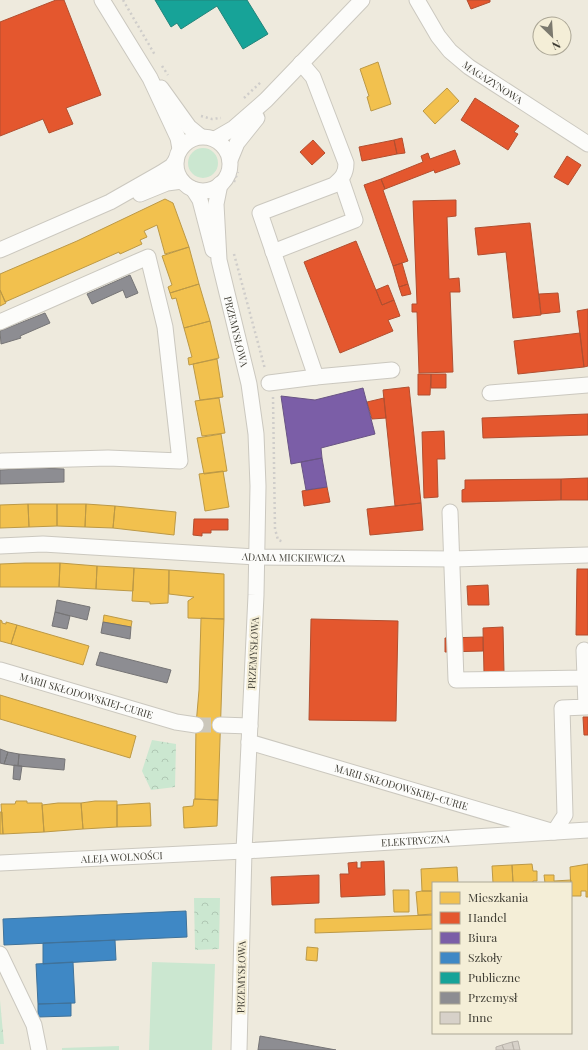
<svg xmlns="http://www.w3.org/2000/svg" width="588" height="1050" font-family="'Playfair Display',serif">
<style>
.green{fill:#cbe7d0}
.park{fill:url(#park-crowns)}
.homes{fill:#f2c14e;stroke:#bc9946}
.shops{fill:#e4572e;stroke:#b24f30}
.offices{fill:#7b5ea7;stroke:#695484}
.schools{fill:#3f88c5;stroke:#3f729a}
.public{fill:#17a398;stroke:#23847a}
.industry{fill:#8d8d92;stroke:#767576}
.building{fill:#d7d1c9;stroke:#b9b3ab}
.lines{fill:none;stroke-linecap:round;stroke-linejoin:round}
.minor-tunnel{stroke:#cbc7bb;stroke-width:15;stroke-dasharray:15 8;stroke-linecap:butt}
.minor-casing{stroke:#cbc8bf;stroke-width:17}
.path{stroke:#cfcdca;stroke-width:2.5;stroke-dasharray:2 3;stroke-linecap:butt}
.minor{stroke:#fcfcfa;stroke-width:15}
.labels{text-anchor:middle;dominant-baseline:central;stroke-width:4;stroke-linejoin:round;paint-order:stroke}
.street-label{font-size:10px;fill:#3f3d34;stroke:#f4eed7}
</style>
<defs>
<pattern id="park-crowns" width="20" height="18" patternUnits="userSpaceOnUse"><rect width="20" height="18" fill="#cbe7d0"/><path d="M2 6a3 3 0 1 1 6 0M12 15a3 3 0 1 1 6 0" fill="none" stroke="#afc7b3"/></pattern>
</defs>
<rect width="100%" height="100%" fill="#eeeadd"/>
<path class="green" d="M188 163a15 15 0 1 1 30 0a15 15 0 1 1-30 0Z
M152 962 215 964 212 1050H149Z
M119 1046V1050H62V1048Z"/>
<path class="park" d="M152 740 176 744 175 787 151 790 142 771Z
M194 898H220L219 949 195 950Z
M0 1000 4 1044H0Z"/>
<path class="homes" d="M378 62 391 104 371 111 367 97 369 96 360 69Z
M447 88 459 101 435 124 423 111Z
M165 199 173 203 189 247 165 254 157 225 144 231 147 237 140 240 142 244 120 254 119 252 5 302 0 290V274L77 241Z
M189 247 199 284 170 293 168 287 172 285 162 256Z
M199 284 210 321 184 328 176 298 172 299 170 293Z
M0 290 6 303 0 306Z
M210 321 219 358 189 365 188 358 192 357 184 328Z
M217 359 223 397 200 400 193 364Z
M219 398 225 433 202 436 195 401Z
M221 434 227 471 204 474 197 438Z
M223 471 229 507 205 511 199 474Z
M28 504H57V526L29 527Z
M28 504 29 527 0 528V505Z
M57 504H86L85 527 57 526Z
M86 504 115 506 113 528 85 527Z
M115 506 176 512 174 535 113 528Z
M25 563H60L59 587H0V564Z
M60 563 97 566 96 589 59 587Z
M97 566 134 568 133 591 96 589Z
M134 568 169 570 168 603 150 604V602L132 601Z
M169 570 224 574V619L188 618V601L194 597 169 594Z
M104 615 132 621 131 627 103 622Z
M201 618 224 619 218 800 195 799 196 725 199 690Z
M0 620 2 621V623L6 624V622L17 625 11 644 0 641Z
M17 625 89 646 83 665 11 644Z
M0 695 136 736 130 758 0 719Z
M194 799 218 800 217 826 184 828 183 807 193 806Z
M16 801H27V803H42L44 832 3 834 1 804H15Z
M95 801H117V827L83 829 81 803Z
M58 803H81L83 829 44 832 42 805Z
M150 803 151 826 117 827V805Z
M0 812H2L3 834H0Z
M532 864 533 871H537V881H533V883H513L512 865Z
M588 864V897H586V891H581V896H571L570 867Z
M512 865 513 883H493L492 866Z
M457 867 458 883H433V891H422L421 869Z
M544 875H554V881L571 880V883H545Z
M393 890H409V912H394Z
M422 891H433V914L418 915 416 892Z
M433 915V929L315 933V919Z
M307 947 318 948 317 961 306 960Z"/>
<path class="shops" d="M56 0H64L101 95 66 108 73 124 49 133 43 119 0 136V22Z
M467 0H490V2L471 9Z
M475 98 519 126 514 132 518 134 508 150 461 120Z
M402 138 405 153 397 154 394 140Z
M313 140 325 153 312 165 300 152Z
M394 140 397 154 362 161 359 147Z
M455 150 460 164 435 173 434 170 385 189 381 179 423 162 421 156 428 153 430 159Z
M567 156 581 165 568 185 554 177Z
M381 179 385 189 383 190 408 261 393 266 364 185Z
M456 200V216L447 217 449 279 459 278 460 292H450L453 372 419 373 417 312H412V304H417L413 201Z
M530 223 541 315 513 318 506 252 478 255 475 228Z
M356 241 382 305 394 300 400 316 388 320 393 331 340 353 304 262Z
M402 263 408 284 399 287 393 266Z
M408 284 411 294 402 296 399 287Z
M388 285 394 300 382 305 376 290Z
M558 293 560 312 541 314 539 294Z
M588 309V366L584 367 577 311Z
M580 333 584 367 518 374 514 341Z
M418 374H431L430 395H418Z
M431 374H446V388H431Z
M409 387 421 503 395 506 383 390Z
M384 398 386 418 372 419 367 402Z
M588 414V435L483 438 482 418Z
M444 431 445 459H437L438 497 424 498 422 432Z
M588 478V500H561V479Z
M561 479V500L462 502V490L465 489V480Z
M327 487 330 502 304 506 302 491Z
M421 503 423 530 370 535 367 509Z
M194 519H228V530H211V533H202V536L193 535Z
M577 569H588V635H576Z
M488 585 489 605H468L467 586Z
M311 619 398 621 396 721 309 720Z
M503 627 504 672 484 673 483 628Z
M483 637V651L445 652V638Z
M583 717H588V735H584Z
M384 861 385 895 341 897 340 874H349L348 863 357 862V868H361V862Z
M319 875V903L272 905 271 877Z"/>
<path class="offices" d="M363 388 375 434 321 448 322 458 291 464 281 396 315 400Z
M322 458 327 487 306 490 301 462Z"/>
<path class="schools" d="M186 911 187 937 4 945 3 919Z
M115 940 116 960 43 964V943Z
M73 962 75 1003 38 1004 36 964Z
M71 1003V1016L38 1017V1004Z"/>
<path class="public" d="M155 0H247L268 34 243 49 217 6 181 29 177 23 171 27Z"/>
<path class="industry" d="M130 275 138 293 126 298 123 290 92 304 87 294Z
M45 313 50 323 20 336 21 338 1 344 0 331Z
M34 468 64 469V482L0 484V470Z
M57 600 90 607 87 620 55 612Z
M55 612 70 616 67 629 52 626Z
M103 622 131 627 130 639 101 633Z
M100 652 171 670 167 683 96 665Z
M0 749 8 752 4 764 0 763Z
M8 752 19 754 18 766 4 764Z
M19 754 65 759 64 770 18 766Z
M14 765 22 766 20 780 13 779Z
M260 1036 336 1050H258Z"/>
<path class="building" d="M518 1041 520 1050H514L512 1042Z
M512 1042 514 1050H504L502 1045Z
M502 1045 504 1050H496V1047Z"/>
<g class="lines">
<path class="minor-tunnel" d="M196 725H220"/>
<defs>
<g id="minor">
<path d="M102 0 150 78 178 138 180 149"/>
<path id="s1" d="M417 0 438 36 450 51 469 67 588 144"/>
<path d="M301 63 313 77 346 163C346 174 342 178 334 185L260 213 316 377 392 370"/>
<path d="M161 88 189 127 200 136"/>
<circle cx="203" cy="164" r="27"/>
<path d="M215 139 234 128 266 100 362 0"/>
<path d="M230 160 237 143 257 118"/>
<path id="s2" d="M220 184 216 204 219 260 249 384 256 434 258 486 256 595 244 851 239 1050"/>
<path d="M193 189 200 200 213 250"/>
<path d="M140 194 167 183 182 181"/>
<path d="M0 250 110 202 161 173 172 166 176 160"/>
<path d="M273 252 355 220 341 179"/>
<path d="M0 322 148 257 165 327 180 461 108 458 2 461"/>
<path d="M269 383 316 377"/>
<path d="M490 393 588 385"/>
<path d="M450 512 456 680 585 678 584 650"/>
<path id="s3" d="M0 546 43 544 257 557 453 559 588 555"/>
<path id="s4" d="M0 670 176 722 196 725"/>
<path d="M220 725 250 726"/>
<path id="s5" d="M249 742 554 832 565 815 562 708 586 707 585 678"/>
<path id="s6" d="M0 863 244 851 588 830"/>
<path d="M0 954 34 1025 39 1050"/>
</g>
</defs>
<use href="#minor" class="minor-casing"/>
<path class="path" d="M123 0 155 55
M162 66 168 75
M244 98 261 82
M201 116 212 119 221 118
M234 182 238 172
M234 254 265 369
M273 397 275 529 278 540 284 542"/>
<use href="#minor" class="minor"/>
</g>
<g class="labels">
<g class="street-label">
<text stroke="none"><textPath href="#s1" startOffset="114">MAGAZYNOWA</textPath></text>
<text stroke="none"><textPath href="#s2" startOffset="150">PRZEMYSŁOWA</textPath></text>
<text stroke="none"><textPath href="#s3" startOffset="294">ADAMA MICKIEWICZA</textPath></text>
<text transform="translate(253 653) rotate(-87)">PRZEMYSŁOWA</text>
<text stroke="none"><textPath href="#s4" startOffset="90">MARII SKŁODOWSKIEJ-CURIE</textPath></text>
<text stroke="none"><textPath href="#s5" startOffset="159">MARII SKŁODOWSKIEJ-CURIE</textPath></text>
<text stroke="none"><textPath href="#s6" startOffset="416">ELEKTRYCZNA</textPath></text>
<text stroke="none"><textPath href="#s6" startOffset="122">ALEJA WOLNOŚCI</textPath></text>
<text transform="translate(241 977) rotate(-89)">PRZEMYSŁOWA</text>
</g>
</g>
<rect x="432" y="882" width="140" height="152" fill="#f4eed7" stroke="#aca796"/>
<rect x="440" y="892" width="20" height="12" fill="#f2c14e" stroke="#aca796"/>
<text x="468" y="902" font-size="12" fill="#3f3d34">Mieszkania</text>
<rect x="440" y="912" width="20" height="12" fill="#e4572e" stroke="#aca796"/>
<text x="468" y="922" font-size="12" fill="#3f3d34">Handel</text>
<rect x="440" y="932" width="20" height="12" fill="#7b5ea7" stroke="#aca796"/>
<text x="468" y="942" font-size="12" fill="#3f3d34">Biura</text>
<rect x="440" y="952" width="20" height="12" fill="#3f88c5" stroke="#aca796"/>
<text x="468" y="962" font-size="12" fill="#3f3d34">Szkoły</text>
<rect x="440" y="972" width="20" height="12" fill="#17a398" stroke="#aca796"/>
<text x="468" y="982" font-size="12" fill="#3f3d34">Publiczne</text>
<rect x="440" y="992" width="20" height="12" fill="#8d8d92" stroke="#aca796"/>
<text x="468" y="1002" font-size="12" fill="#3f3d34">Przemysł</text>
<rect x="440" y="1012" width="20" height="12" fill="#d7d1c9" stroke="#aca796"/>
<text x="468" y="1022" font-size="12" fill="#3f3d34">Inne</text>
<g transform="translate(552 36) rotate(155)"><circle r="19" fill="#f4eed7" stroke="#aca796"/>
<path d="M0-3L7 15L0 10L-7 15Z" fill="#7c7a6f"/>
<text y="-6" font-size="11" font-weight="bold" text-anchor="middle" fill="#3f3d34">N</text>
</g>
</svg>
